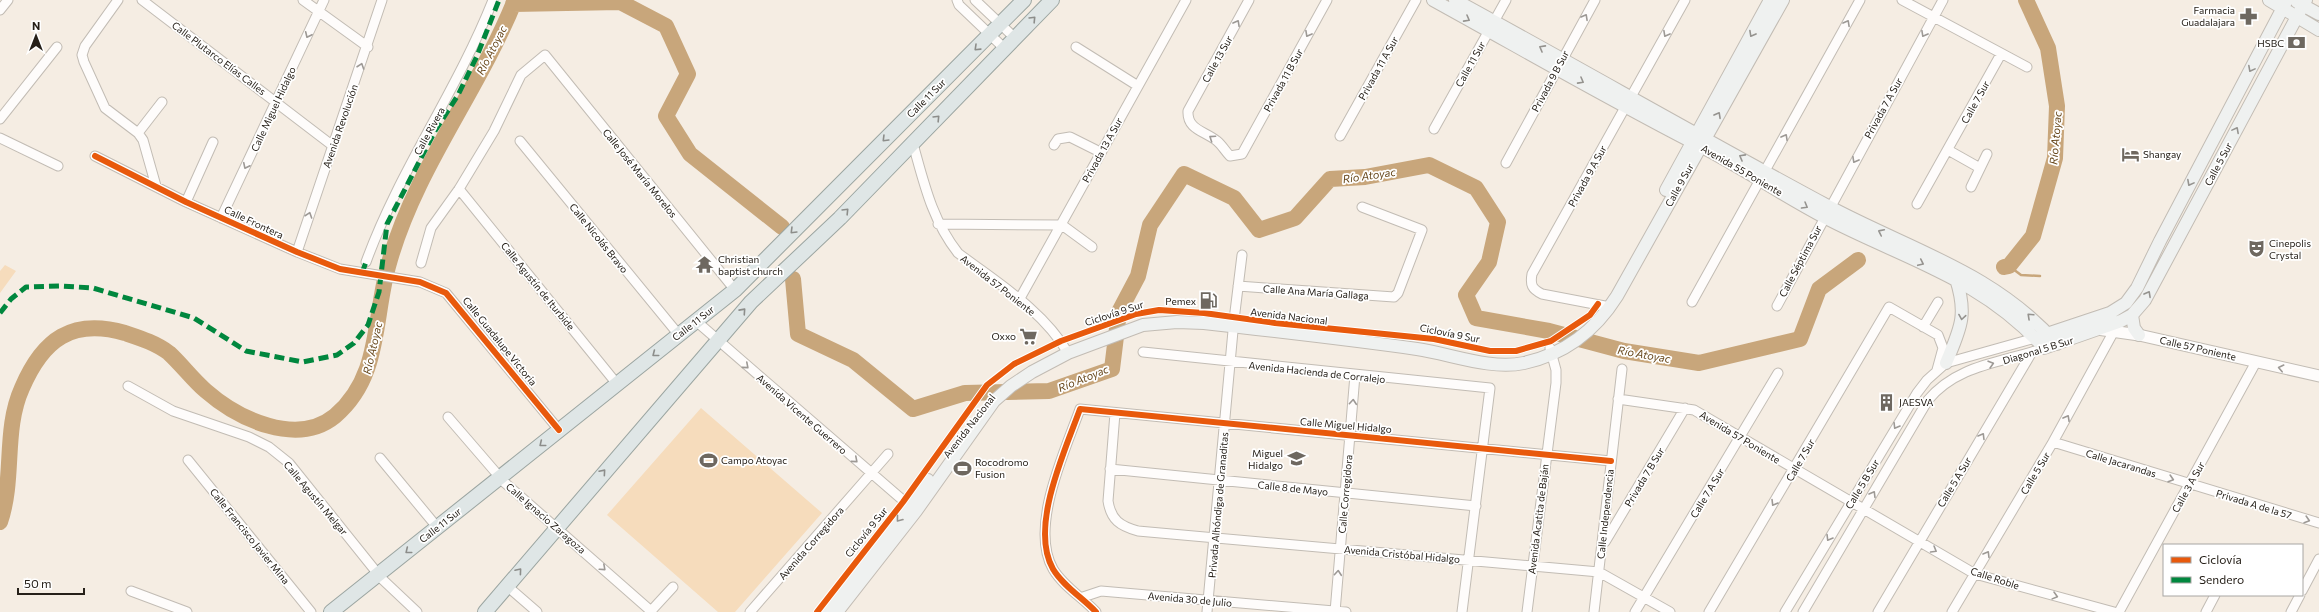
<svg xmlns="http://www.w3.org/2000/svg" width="2319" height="612" font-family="Commissioner,sans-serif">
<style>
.green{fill:#f6dcbc}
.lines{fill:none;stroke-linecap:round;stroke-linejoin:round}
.stream{stroke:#c8a67b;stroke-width:2.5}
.river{stroke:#c8a67b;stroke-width:16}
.minor-casing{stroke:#c2bcb4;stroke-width:11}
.tertiary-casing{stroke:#c2bcb4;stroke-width:13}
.secondary-casing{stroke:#c2bcb4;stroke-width:14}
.primary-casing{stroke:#9ba5a1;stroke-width:16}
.minor{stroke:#fefcfb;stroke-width:9}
.tertiary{stroke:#fefcfb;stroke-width:11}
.secondary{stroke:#eff1f0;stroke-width:12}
.primary{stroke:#dfe6e6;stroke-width:14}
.quiet{stroke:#00873e;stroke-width:5;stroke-dasharray:10 5;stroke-linecap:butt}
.cycleway-casing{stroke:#fff;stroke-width:8}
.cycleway{stroke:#e8590c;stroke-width:6}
.oneway{stroke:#9d9995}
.oneway2{stroke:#8c8d8a}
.oneway3{stroke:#95938f}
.labels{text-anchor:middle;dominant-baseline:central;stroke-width:3.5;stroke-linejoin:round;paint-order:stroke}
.poi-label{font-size:10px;fill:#262019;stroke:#fff;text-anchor:start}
.street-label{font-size:10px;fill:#262019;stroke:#fff}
.water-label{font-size:11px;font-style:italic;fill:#67471b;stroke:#fff}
</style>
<rect width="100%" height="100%" fill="#f5ede3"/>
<path class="green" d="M5 265 16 271 0 293V271Z
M701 408 822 513 735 612H718L607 515Z"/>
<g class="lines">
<path class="stream" d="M2009 266 2021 275 2040 276"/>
<path class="river" d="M513 4 620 2 666 26 688 74 666 116 690 154 782 227
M2004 267 2009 266 2033 236 2055 158 2057 106 2048 48 2026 0
M793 279 798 334 853 360 913 409 965 393 1049 391 1112 369 1119 312 1138 276 1150 225 1184 174 1234 198 1259 230 1295 218 1330 179 1365 177 1429 165 1476 188 1498 222 1489 262 1466 295 1476 318 1549 331 1624 351 1699 363 1800 339 1819 289 1858 260
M0 522C15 478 3 430 22 388 43 339 72 318 125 333 140 338 156 343 169 353 182 365 193 380 206 391 238 419 297 447 335 416 382 376 373 317 389 263 415 169 479 90 515 0"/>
<defs>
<path id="minor" d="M118 0 85 46 82 55 84 62 105 108 138 133 143 140 156 186
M142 0 333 146
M303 0 368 47
M957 0 959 5 1005 49
M975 0 1015 38
M1249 0 1188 111C1187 130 1205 131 1217 141 1222 145 1225 151 1230 156L1242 154 1327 0
M1902 0 2027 67
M0 10 8 0
M1076 47 1138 86
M0 119 57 47
M1434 129 1506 0
M138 133 162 102
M1340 136 1416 0
M0 138 58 166
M520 141 679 335
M913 144C924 183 932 220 958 253 996 282 1043 310 1068 353
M1054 145 1058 139 1070 137 1100 152
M1948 150 1980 168
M95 156 186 202 297 252 340 269 420 282 446 293 559 430
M1506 163 1595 0
M1971 187 1987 154
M459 189 617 384
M186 202 213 142
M1917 204 2001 54
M221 218 324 0
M938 224 1062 225 1092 247
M297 252 382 0
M366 262C399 171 457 91 493 0
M421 263 431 228 459 189 494 131 521 75 545 55 735 290
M1238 286 1394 297 1398 293 1422 230 1362 207
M1019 300 1186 0
M1692 302 1860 0
M1777 306 1943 0
M1610 307 1542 294C1532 289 1530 285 1532 274L1685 0
M696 321 913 509
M1923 327 1938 302
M1143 352 1490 388 1462 612
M128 386 173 411 249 437 269 447 289 463 382 579 417 612
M1618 399 1694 410 1975 574 2114 612
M1115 413 1108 501C1111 520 1120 526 1138 531L1599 572 1670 612
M448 417 504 482 652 612
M2053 442 2319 523
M380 458 437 527
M188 460 311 612
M1110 469 1476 506
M1605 542 1685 408
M507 586 537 612
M131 591 187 612
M2302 591 2319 559
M1083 597 1101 591 1346 612
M650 612 673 587
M750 612 888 454
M1096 612C1083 598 1063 586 1053 569 1029 527 1065 451 1080 409L1611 461
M1207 612 1234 320 1242 255
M1335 612 1355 375
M1527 612 1556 383V370L1550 348
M1594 612 1622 369
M1635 612 1778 373
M1709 612 1889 307 1938 335 1943 348 1937 370
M1785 612 1917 393 1927 380 1946 363 2035 338
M1803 612 1928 400C1958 364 2002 363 2044 348
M1878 612 2032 352
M1952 612 2053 442 2114 331
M2119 612 2256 362
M2206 612 2215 595
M2291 612 2300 595"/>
<path id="tertiary" d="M2097 329 2139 335 2319 376"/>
<path id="secondary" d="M1433 0C1522 49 1610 100 1700 146 1743 168 1782 195 1824 217 1904 259 1982 278 2044 348L2121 321 2132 315 2145 300 2306 0
M1455 0C1580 68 1703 139 1828 206 1910 250 1994 272 2057 344
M2269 0 2319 30
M2297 2 2319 14
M1666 190 1770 0
M2132 315 2134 328 2139 335
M2041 336 2110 313 2126 303 2137 288 2160 241 2287 0
M1946 363C1960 329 1968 316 1956 279
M827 612 928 480
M837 612 916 511 994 401 1011 386 1032 372 1068 353 1143 325 1177 322 1204 323C1275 331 1346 339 1417 349 1451 354 1490 370 1524 363 1565 354 1595 331 1617 296L1783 0"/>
<path id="primary" d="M331 612 735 290 1024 0
M485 612 751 302 840 218 1052 0"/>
</defs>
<use href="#minor" class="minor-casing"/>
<use href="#tertiary" class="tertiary-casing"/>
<use href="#secondary" class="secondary-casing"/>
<use href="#primary" class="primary-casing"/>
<use href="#minor" class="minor"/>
<use href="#tertiary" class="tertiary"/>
<use href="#secondary" class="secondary"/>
<use href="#primary" class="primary"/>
<path class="quiet" d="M362 273 366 262
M0 313 11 299 26 287 61 286 93 288 194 318 246 351 303 362 337 355 354 343 368 325 379 292 387 224 435 131 458 95 477 56 499 0"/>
<defs>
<path id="cycleway" d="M95 156 186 202 297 252 340 269 420 282 446 293 559 430
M817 612 903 502 987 385 1014 364 1061 341 1136 314 1159 310 1204 313 1275 323 1434 339 1490 351H1516L1551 341 1590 315 1598 304
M1096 612C1083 598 1063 586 1053 569 1029 527 1065 451 1080 409L1611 461"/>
</defs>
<use href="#cycleway" class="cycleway-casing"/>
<use href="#cycleway" class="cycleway"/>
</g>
<defs><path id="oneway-chevron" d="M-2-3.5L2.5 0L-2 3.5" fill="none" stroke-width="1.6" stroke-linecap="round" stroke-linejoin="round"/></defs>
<g class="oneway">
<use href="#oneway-chevron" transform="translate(1585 17) rotate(-61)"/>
<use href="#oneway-chevron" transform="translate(1237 23) rotate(-61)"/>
<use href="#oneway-chevron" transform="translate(1847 23) rotate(-61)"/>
<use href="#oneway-chevron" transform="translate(1308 34) rotate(119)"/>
<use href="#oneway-chevron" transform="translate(1666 34) rotate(119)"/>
<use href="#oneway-chevron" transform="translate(1924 34) rotate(119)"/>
<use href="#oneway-chevron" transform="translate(308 35) rotate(115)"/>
<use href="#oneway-chevron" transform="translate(361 66) rotate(-71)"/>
<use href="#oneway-chevron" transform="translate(1785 137) rotate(-61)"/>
<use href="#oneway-chevron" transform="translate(1212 138) rotate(-146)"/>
<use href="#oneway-chevron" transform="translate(1855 160) rotate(119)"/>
<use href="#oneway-chevron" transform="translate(246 166) rotate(116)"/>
<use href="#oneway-chevron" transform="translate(309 215) rotate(-71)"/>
<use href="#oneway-chevron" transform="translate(1991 364) rotate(-16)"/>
<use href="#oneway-chevron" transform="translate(746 366) rotate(41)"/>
<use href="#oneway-chevron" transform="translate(2281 368) rotate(-167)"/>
<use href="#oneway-chevron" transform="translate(1353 402) rotate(-85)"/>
<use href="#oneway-chevron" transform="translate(2067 418) rotate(-61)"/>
<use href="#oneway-chevron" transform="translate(1896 426) rotate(121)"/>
<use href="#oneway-chevron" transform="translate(1982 436) rotate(-59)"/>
<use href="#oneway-chevron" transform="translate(855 460) rotate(41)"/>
<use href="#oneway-chevron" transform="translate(2171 479) rotate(17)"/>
<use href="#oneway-chevron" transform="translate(1873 494) rotate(-59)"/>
<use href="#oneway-chevron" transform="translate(1774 503) rotate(121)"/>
<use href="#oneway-chevron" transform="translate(2307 520) rotate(17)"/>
<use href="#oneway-chevron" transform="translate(1829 538) rotate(121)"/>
<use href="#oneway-chevron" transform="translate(1934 550) rotate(30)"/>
<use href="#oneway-chevron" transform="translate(1987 554) rotate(-59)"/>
<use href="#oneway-chevron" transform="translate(603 568) rotate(42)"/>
<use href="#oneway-chevron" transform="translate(1338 573) rotate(-85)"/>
<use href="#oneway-chevron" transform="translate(2055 596) rotate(15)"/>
</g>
<g class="oneway2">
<use href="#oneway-chevron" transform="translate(1033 19) rotate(-46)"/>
<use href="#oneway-chevron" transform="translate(977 48) rotate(136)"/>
<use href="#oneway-chevron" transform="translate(937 118) rotate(-46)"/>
<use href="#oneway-chevron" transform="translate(885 139) rotate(135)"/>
<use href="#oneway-chevron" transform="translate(846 211) rotate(-46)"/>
<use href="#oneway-chevron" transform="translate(793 231) rotate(135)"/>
<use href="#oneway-chevron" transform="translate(743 311) rotate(-48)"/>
<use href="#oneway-chevron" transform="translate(655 354) rotate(142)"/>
<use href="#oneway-chevron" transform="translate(542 444) rotate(141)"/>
<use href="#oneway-chevron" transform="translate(603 472) rotate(-49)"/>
<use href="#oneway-chevron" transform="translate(408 551) rotate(141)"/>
<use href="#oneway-chevron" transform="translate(519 571) rotate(-50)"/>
</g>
<g class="oneway3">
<use href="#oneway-chevron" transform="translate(1467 19) rotate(29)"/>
<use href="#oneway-chevron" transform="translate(1752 34) rotate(119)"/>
<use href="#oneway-chevron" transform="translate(1542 48) rotate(-151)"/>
<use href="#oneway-chevron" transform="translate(2251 69) rotate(118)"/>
<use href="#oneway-chevron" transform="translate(1581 81) rotate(29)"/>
<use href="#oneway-chevron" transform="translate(1718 115) rotate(-61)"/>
<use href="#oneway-chevron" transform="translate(2236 130) rotate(-62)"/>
<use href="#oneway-chevron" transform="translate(1742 157) rotate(-151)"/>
<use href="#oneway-chevron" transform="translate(2190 183) rotate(118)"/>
<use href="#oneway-chevron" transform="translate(1805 206) rotate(30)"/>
<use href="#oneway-chevron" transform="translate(1881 232) rotate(-154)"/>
<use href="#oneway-chevron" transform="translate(1921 263) rotate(25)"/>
<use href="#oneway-chevron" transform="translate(2148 294) rotate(-61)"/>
<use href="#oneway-chevron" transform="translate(2030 316) rotate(-137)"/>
<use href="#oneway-chevron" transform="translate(1962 317) rotate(99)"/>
<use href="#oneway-chevron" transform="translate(899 519) rotate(128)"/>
</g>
<defs>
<symbol id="pharmacy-bare" viewBox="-9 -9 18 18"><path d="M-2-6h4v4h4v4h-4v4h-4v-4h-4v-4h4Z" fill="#6e6860" stroke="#fff" stroke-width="2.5" paint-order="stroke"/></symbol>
<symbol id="bank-bare" viewBox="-9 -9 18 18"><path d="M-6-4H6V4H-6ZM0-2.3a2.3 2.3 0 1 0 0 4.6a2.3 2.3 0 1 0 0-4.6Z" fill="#6e6860" stroke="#fff" stroke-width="2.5" paint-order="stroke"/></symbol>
<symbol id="hotel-bare" viewBox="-9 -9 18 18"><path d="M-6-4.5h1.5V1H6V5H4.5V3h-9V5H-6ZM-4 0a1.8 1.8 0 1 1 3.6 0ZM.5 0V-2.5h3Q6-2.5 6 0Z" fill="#6e6860" stroke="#fff" stroke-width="2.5" paint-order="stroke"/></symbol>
<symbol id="theatre-bare" viewBox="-9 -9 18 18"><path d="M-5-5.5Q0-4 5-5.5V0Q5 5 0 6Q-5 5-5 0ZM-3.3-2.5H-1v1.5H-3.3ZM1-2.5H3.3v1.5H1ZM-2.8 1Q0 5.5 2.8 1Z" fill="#6e6860" stroke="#fff" stroke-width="2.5" paint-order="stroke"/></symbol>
<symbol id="temple-bare" viewBox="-9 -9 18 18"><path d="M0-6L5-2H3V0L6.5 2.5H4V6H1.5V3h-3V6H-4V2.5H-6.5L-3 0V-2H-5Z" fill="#6e6860" stroke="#fff" stroke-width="2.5" paint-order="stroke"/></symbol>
<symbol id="fuel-bare" viewBox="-9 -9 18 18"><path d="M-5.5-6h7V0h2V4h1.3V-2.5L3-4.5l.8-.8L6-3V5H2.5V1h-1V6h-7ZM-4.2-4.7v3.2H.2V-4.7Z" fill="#6e6860" stroke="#fff" stroke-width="2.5" paint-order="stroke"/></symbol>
<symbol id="supermarket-bare" viewBox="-9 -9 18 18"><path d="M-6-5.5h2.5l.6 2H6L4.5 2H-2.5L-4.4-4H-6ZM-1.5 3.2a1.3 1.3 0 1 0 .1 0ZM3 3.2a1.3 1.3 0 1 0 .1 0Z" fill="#6e6860" stroke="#fff" stroke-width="2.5" paint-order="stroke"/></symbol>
<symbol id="building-bare" viewBox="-9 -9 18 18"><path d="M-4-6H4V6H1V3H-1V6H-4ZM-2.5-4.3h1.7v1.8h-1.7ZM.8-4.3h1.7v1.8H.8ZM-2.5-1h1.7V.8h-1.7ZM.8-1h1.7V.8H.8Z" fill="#6e6860" stroke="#fff" stroke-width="2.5" paint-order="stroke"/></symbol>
<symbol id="school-bare" viewBox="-9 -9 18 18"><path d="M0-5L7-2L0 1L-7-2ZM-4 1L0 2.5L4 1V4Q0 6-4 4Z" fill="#6e6860" stroke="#fff" stroke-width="2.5" paint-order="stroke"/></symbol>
<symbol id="stadium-bare" viewBox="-9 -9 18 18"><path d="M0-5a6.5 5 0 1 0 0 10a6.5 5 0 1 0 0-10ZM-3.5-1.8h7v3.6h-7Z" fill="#6e6860" stroke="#fff" stroke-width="2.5" paint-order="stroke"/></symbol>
</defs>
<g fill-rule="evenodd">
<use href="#pharmacy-bare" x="2236" y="4" width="25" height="25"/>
<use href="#bank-bare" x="2284" y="30" width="25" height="25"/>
<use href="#hotel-bare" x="2118" y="142" width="25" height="25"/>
<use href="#theatre-bare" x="2244" y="236" width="25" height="25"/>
<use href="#temple-bare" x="692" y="252" width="25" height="25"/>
<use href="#fuel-bare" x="1196" y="288" width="25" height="25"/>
<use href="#supermarket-bare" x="1016" y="324" width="25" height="25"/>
<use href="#building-bare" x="1874" y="390" width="25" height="25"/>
<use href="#school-bare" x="1284" y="446" width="25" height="25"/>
<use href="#stadium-bare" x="696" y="448" width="25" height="25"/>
<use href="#stadium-bare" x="950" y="456" width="25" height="25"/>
</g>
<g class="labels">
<g class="poi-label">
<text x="2235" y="10" text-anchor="end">Farmacia<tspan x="2235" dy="12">Guadalajara</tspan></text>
<text x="2284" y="43" text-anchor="end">HSBC</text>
<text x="2143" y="154">Shangay</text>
<text x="2269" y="243">Cinepolis<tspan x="2269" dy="12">Crystal</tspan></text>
<text x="718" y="259">Christian<tspan x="718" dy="12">baptist church</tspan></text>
<text x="1196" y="301" text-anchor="end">Pemex</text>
<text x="1016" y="336" text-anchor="end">Oxxo</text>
<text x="1899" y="402">JAESVA</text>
<text x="1283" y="453" text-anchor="end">Miguel<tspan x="1283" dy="12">Hidalgo</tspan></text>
<text x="721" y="460">Campo Atoyac</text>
<text x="975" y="462">Rocodromo<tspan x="975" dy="12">Fusion</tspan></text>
</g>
<g class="street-label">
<text transform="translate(219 58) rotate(37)">Calle Plutarco Elías Calles</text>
<text transform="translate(1217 59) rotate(-61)">Calle 13 Sur</text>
<text transform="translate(1470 64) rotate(-61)">Calle 11 Sur</text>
<text transform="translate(1378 68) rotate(-61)">Privada 11 A Sur</text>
<text transform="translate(1283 80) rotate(-61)">Privada 11 B Sur</text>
<text transform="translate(1550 81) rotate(-62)">Privada 9 B Sur</text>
<text transform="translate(926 98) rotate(-45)">Calle 11 Sur</text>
<text transform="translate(1975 102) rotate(-61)">Calle 7 Sur</text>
<text transform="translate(1883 108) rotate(-61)">Privada 7 A Sur</text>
<text transform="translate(273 109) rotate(-65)">Calle Miguel Hidalgo</text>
<text transform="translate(340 126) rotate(-71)">Avenida Revolución</text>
<text transform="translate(429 131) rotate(-61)">Calle Rivera</text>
<text transform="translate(1102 150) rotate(-61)">Privada 13 A Sur</text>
<text transform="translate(2218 164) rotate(-62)">Calle 5 Sur</text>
<text transform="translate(1742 170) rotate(30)">Avenida 55 Poniente</text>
<text transform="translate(640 173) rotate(51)">Calle José María Morelos</text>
<text transform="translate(1587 176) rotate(-61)">Privada 9 A Sur</text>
<text transform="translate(1679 185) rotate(-61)">Calle 9 Sur</text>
<text transform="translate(254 222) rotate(25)">Calle Frontera</text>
<text transform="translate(599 238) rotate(51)">Calle Nicolás Bravo</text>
<text transform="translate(1800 261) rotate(-62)">Calle Séptima Sur</text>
<text transform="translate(998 285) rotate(38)">Avenida 57 Poniente</text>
<text transform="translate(538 286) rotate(51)">Calle Agustín de Iturbide</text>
<text transform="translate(1316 292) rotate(4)">Calle Ana María Gallaga</text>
<text transform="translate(1114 313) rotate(-18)">Ciclovía 9 Sur</text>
<text transform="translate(1289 316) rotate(7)">Avenida Nacional</text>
<text transform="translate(693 323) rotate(-38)">Calle 11 Sur</text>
<text transform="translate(1450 333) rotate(11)">Ciclovía 9 Sur</text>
<text transform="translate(500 341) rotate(51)">Calle Guadalupe Victoria</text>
<text transform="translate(2198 348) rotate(13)">Calle 57 Poniente</text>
<text transform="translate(2038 350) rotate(-17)">Diagonal 5 B Sur</text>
<text transform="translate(1317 372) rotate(6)">Avenida Hacienda de Corralejo</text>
<text transform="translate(802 414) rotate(41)">Avenida Vicente Guerrero</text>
<text transform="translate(1346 425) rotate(5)">Calle Miguel Hidalgo</text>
<text transform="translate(969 426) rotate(-52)">Avenida Nacional</text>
<text transform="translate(1740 437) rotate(31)">Avenida 57 Poniente</text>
<text transform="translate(1800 460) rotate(-60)">Calle 7 Sur</text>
<text transform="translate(2121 463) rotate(17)">Calle Jacarandas</text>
<text transform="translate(2035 473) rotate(-59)">Calle 5 Sur</text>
<text transform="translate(1644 477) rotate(-59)">Privada 7 B Sur</text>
<text transform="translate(1954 482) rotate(-59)">Calle 5 A Sur</text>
<text transform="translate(1862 484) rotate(-59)">Calle 5 B Sur</text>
<text transform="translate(2188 487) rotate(-61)">Calle 3 A Sur</text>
<text transform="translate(1293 488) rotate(6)">Calle 8 de Mayo</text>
<text transform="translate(1707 493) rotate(-59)">Calle 7 A Sur</text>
<text transform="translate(1345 494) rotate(-85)">Calle Corregidora</text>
<text transform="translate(316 498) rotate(50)">Calle Agustín Melgar</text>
<text transform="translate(2254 504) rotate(17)">Privada A de la 57</text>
<text transform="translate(1218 505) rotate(-85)">Privada Alhóndiga de Granaditas</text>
<text transform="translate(1605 514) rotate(-84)">Calle Independencia</text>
<text transform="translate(546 518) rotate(41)">Calle Ignacio Zaragoza</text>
<text transform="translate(1538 519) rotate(-83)">Avenida Acatita de Baján</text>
<text transform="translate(440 525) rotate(-38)">Calle 11 Sur</text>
<text transform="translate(866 532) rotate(-51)">Ciclovía 9 Sur</text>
<text transform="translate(250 536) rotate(51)">Calle Francisco Javier Mina</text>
<text transform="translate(811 543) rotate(-49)">Avenida Corregidora</text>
<text transform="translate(1402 554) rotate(5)">Avenida Cristóbal Hidalgo</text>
<text transform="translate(1995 578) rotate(18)">Calle Roble</text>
<text transform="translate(1190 599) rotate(5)">Avenida 30 de Julio</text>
</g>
<g class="water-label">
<text transform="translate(491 50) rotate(-63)">Río Atoyac</text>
<text transform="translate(2055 138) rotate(-85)">Río Atoyac</text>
<text transform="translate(1369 175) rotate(-8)">Río Atoyac</text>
<text transform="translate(372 348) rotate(-77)">Río Atoyac</text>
<text transform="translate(1644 354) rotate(10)">Río Atoyac</text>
<text transform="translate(1083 378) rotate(-22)">Río Atoyac</text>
</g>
</g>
<rect x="2163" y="544" width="140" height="52" fill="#ffffff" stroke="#a8a6a3"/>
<rect x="2171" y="557" width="20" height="6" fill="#e8590c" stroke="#a8a6a3"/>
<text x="2199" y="564" font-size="12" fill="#262019">Ciclovía</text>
<rect x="2171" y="577" width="20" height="6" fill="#00873e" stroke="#a8a6a3"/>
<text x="2199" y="584" font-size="12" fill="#262019">Sendero</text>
<g transform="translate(36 36)" stroke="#ffffff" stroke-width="3" paint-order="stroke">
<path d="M0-3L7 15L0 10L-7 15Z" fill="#262019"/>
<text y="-6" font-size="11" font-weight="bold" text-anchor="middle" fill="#262019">N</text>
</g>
<path d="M18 588v6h66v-6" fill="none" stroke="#262019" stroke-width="2"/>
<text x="24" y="588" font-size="12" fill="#262019" stroke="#ffffff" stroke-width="3" paint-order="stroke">50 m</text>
</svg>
